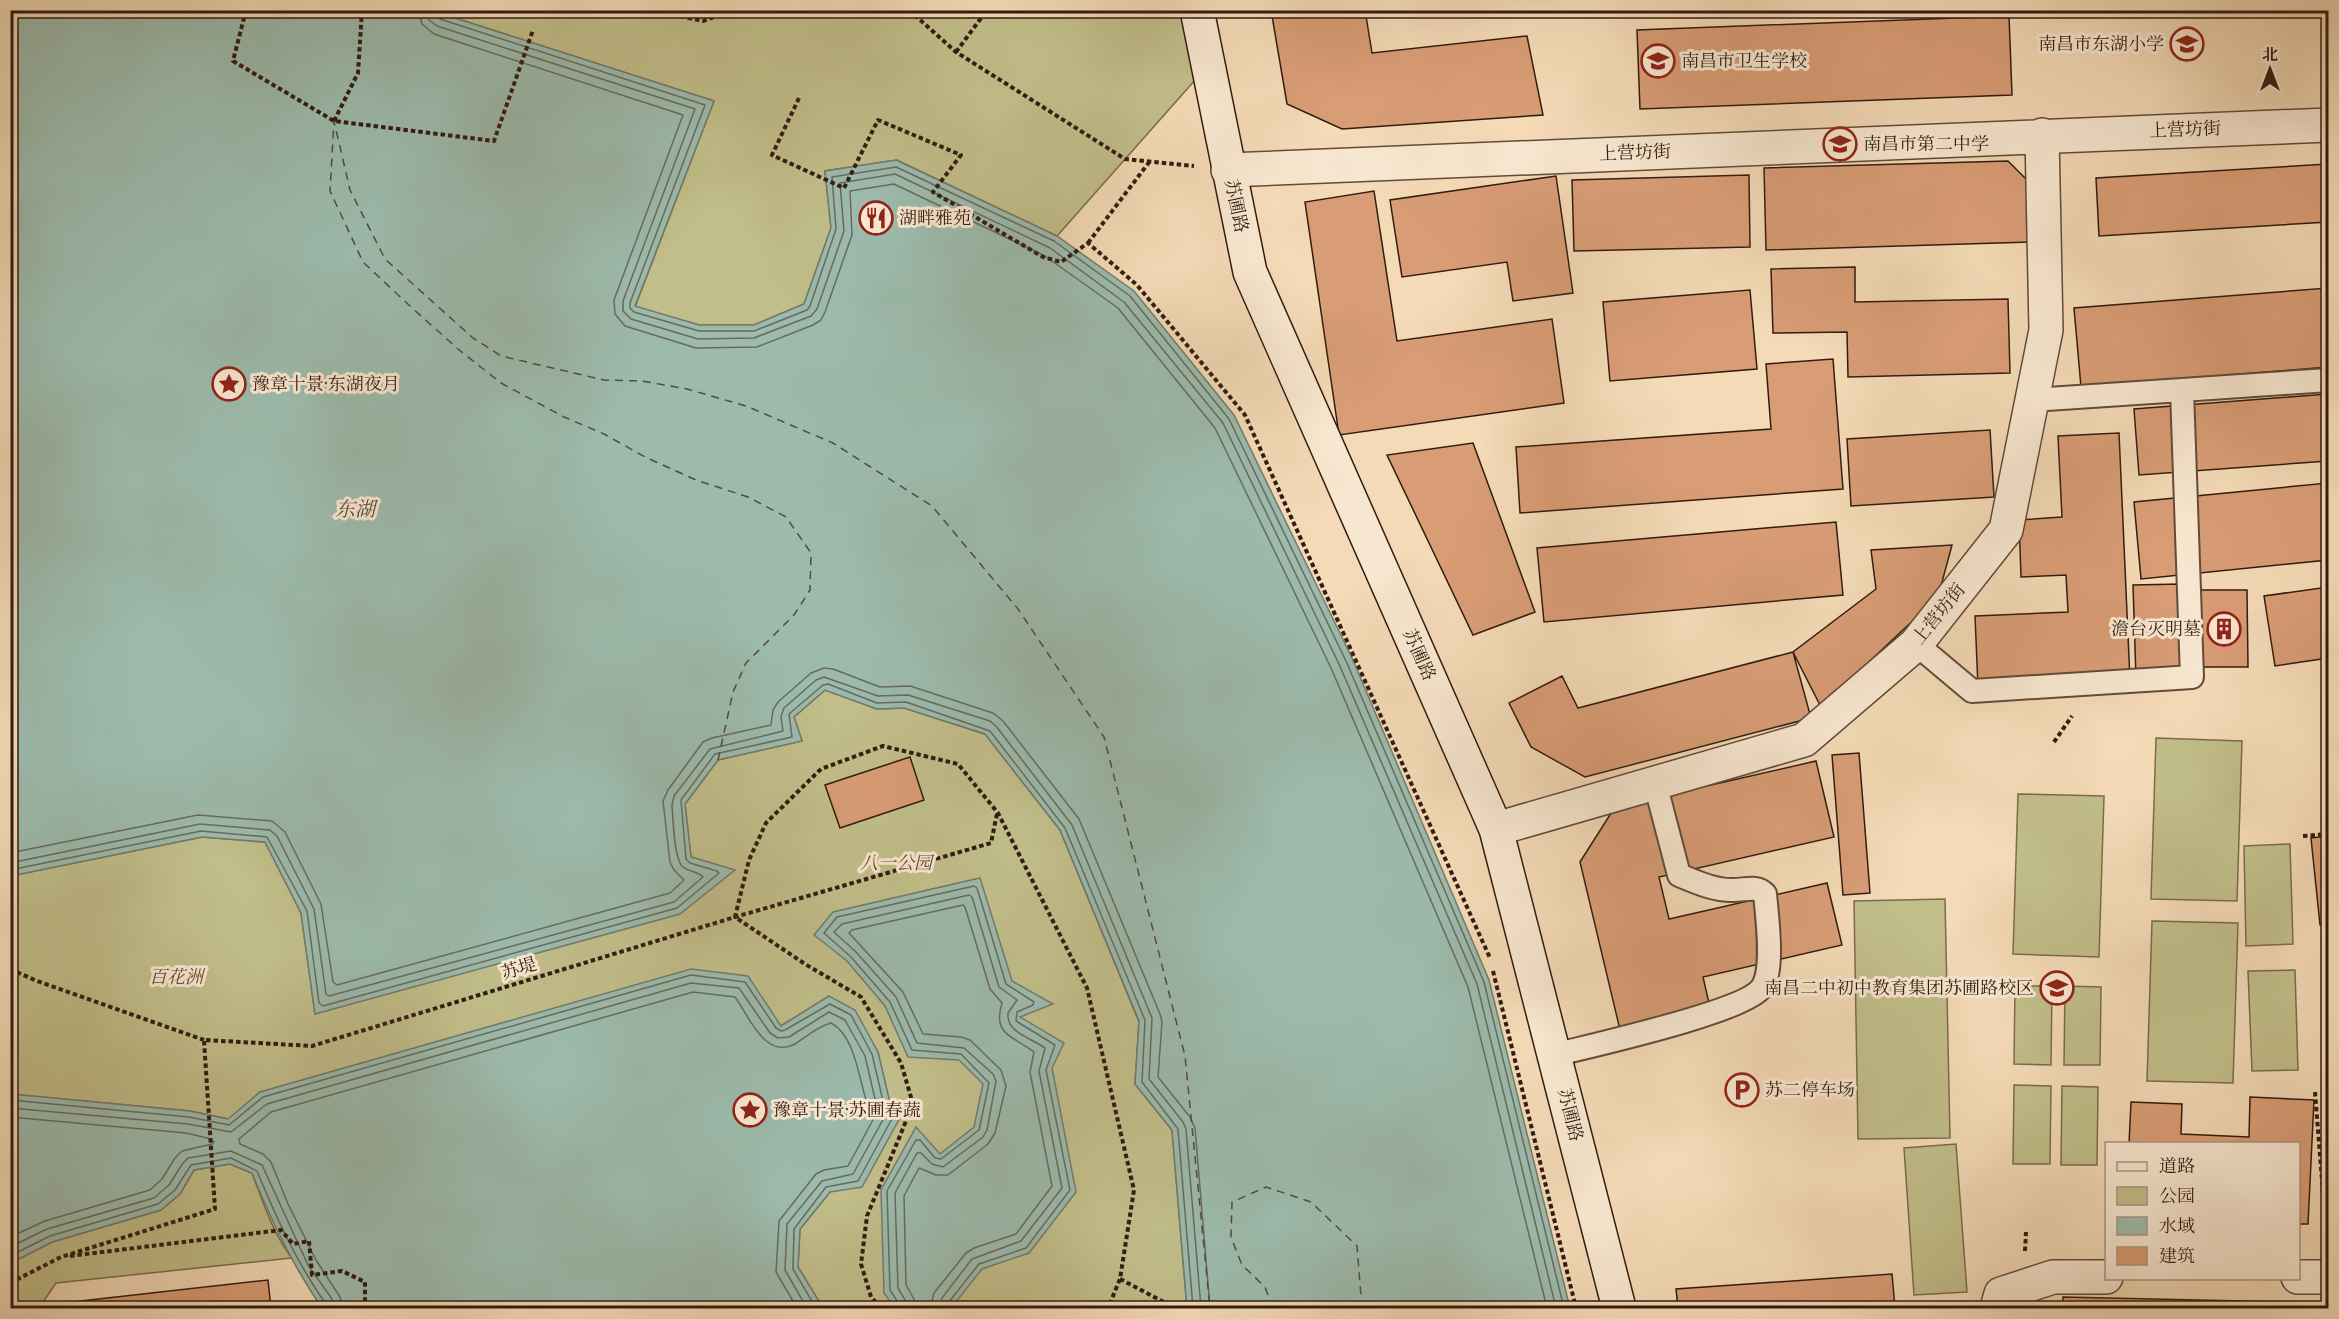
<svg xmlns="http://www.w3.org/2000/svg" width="2339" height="1319" font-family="'IM FELL French Canon','Noto Serif SC',serif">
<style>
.green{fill:#c1be8a;stroke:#7a6c4d;stroke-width:1.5}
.water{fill:#9cbbad;stroke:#727b6e;stroke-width:1.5}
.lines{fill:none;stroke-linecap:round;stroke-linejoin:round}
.shore{stroke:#676b5e;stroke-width:1.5}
.ferry{stroke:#524b3f;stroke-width:1.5;stroke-dasharray:8 6;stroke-linecap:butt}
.building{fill:#d99d76;stroke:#321b10;stroke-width:1.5}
.lane-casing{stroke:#624b3a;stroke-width:26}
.street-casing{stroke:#624b3a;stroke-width:36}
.secondary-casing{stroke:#321b10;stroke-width:36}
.path{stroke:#321b10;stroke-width:4;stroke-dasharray:4.5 3;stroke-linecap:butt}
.lane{stroke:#f8e7d0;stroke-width:22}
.street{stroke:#f8e7d0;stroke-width:33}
.secondary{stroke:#f8e7d0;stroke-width:33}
.labels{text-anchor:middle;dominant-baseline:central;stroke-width:6;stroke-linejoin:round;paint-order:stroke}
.poi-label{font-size:18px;fill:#321b10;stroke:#f8e7d0;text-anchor:start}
.street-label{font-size:18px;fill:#321b10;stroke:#f8e7d0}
.park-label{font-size:18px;font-style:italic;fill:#5d4c35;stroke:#f8e7d0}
.water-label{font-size:20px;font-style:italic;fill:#524b3f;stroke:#f8e7d0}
</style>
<rect width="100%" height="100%" fill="#f4dab7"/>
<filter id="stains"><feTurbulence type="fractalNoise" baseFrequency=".00333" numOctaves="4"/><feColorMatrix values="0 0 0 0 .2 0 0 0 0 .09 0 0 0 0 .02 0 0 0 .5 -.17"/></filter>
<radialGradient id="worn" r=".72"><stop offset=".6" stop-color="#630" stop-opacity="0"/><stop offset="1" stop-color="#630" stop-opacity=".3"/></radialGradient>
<path class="green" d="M433 11H1181L1196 79 1057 236 897 160 825 171 831 228 804 304 754 325H699L635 307 714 101Z
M825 690 877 709 904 708 985 734 1060 830 1139 1022 1135 1084 1172 1130 1187 1308H823L798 1267 800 1229 830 1192 902 1114 889 1099 878 1052 829 996 781 1026 260 1092 229 1119 190 1111 11 1094 10 876 202 837 265 842 301 913 315 1014 734 870 691 857 685 804 718 760 802 741 794 717Z
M2156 738 2242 741 2237 901 2151 899Z
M2018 794 2104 796 2099 957 2013 954Z
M2290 844 2293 944 2246 946 2244 846Z
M1945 899 1950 1138 1858 1139 1854 901Z
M2152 921 2238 923 2233 1083 2147 1081Z
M2295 970 2298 1070 2252 1071 2248 971Z
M2015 986H2052L2051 1065 2014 1064Z
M2065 986 2101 987 2100 1065H2064Z
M2014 1085 2051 1086 2050 1164H2013Z
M2062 1086 2098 1087 2097 1165H2061Z
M1956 1144 1967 1292 1914 1295 1904 1148Z
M230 1164 252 1173C263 1202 273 1234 292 1258L56 1283 39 1308H11V1263L52 1242 161 1210 180 1194 194 1170Z"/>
<path class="water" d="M11 10 433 11 714 101 635 306 699 325H754L804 304 831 228 825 171 896 160 1057 236 1134 291 1234 415 1352 658 1489 980 1570 1308H1187L1172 1130 1135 1084 1139 1021 1060 830 985 734 904 708 877 709 825 690 794 717 802 741 718 760 685 804 691 857 735 870 680 914 315 1014 301 913 265 842 202 837 11 876Z
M980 878 1012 981 1053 1004 1020 1017 1064 1043 1052 1068 1076 1192 1029 1253 982 1269 951 1308H895L884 1293 881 1190 916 1127 940 1154 974 1127 983 1084 959 1060 908 1057 885 1006 847 961 814 935 833 912Z
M691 969 748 976 781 1026 829 996 855 1010 878 1052 889 1099 902 1114 862 1187 830 1192 800 1229 798 1267 823 1308H322C293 1266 271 1221 252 1173L230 1164 194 1170 180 1194 161 1210 52 1242 11 1263V1094L190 1111 228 1119 260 1092Z"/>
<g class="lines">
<path class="shore" d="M418 10 422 24 434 34 683 115 614 300 615 314 625 326 696 348 757 347 813 325 821 320 825 312 852 235 850 191 894 184 1045 256 1118 308 1215 428 1331 668 1468 987 1547 1308
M427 10 429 20 437 26 695 109 623 301V311L631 319 698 339 754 338 811 316 817 309 844 231 840 183 895 174 1050 248 1124 302 1223 423 1339 664 1477 984 1556 1308
M435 10 436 16 440 19 705 105 630 303V308L634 312 699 331H754L807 310 810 306 836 229 832 177 896 167 1054 241 1130 296 1229 419 1346 661 1484 982 1564 1308
M10 853 198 815 272 821 285 832 321 904 333 982 337 985 670 893 684 880 674 870 670 862 663 801 668 790 703 742 712 738 771 725 773 710 778 702 811 673 824 668 833 669 880 687 910 686 993 713 1003 721 1079 819 1160 1014 1162 1022 1158 1077 1190 1117 1195 1128 1210 1308
M10 863 200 824 270 830 277 836 314 909 326 994 329 996 674 902 703 877C698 871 688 872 682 866 674 858 673 818 672 805L674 796 710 749 783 731 781 716 784 708 816 680 824 677 878 696 908 695 990 721 996 726 1072 825 1152 1018 1149 1079 1183 1122 1186 1129 1201 1308
M10 870 201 831 267 837 307 911 319 1003 323 1006 677 908 719 873 717 871 690 863 686 859 681 800 715 754 792 737 789 714 823 685 828 684 877 703 906 702 990 731 1065 828 1145 1020 1142 1082 1178 1129 1193 1308
M10 1100 189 1117 229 1125 263 1097 691 975 745 982 776 1028 781 1031 785 1030 830 1004 851 1015 872 1054 883 1101 894 1115 858 1181 826 1187 794 1229 793 1269 816 1308
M10 1108 188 1124 231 1132 267 1104 691 983 739 988 770 1033 778 1038 789 1037 829 1012 845 1020 865 1056 876 1103 885 1116 853 1174 822 1181 787 1224 785 1270 807 1308
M10 1117 186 1133 211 1139 214 1142 212 1144 182 1151 175 1158 162 1179 150 1190 45 1221 10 1237
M10 1247 47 1229 154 1198 169 1185 183 1163 188 1158 231 1151 262 1165 308 1265 332 1299 334 1308
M10 1256 50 1236 158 1204 175 1190 191 1165 231 1158 257 1171C277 1219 295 1259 325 1303L326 1308
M343 1308 340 1297 316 1260 288 1204 271 1162 263 1154 240 1144 239 1139 271 1112 693 992 735 997C749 1016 765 1060 795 1044 806 1037 818 1026 831 1023 856 1036 859 1082 868 1106 869 1110 872 1114 874 1118L848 1166 824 1170 816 1174 779 1221 776 1272 797 1308
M899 1308V1304L890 1290 887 1191 916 1140H920L935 1158 941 1159 979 1130 989 1083 961 1054 912 1050 890 1002 851 957 824 933 837 917 974 886 977 888 1006 984 1034 1002 1033 1005 1017 1012 1016 1021 1055 1045 1046 1070 1070 1190 1026 1248 979 1264 948 1303 947 1308
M907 1308 905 1300 898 1288 895 1193 917 1153H921L932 1164 943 1167 983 1137 987 1130 996 1081 993 1074 964 1048 917 1043 896 997 856 952 834 932 842 924 969 895 972 897 999 987 1017 1000 1008 1013C1006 1033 1032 1038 1045 1048L1039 1071 1062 1188 1021 1241 972 1259 942 1298 939 1308
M916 1308 914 1299 906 1285 904 1196 919 1168 936 1175H948L988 1144 995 1133 1006 1086 1001 1070 970 1040 961 1037 923 1034 903 992 849 933 852 930 963 905 965 907 990 989 1002 1003C992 1035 1013 1036 1034 1052L1030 1072 1052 1186 1016 1234 974 1248 966 1253 934 1293 930 1308"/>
<path class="ferry" d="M718 760 733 692 746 663 794 615 810 590 811 553 786 517 748 497 696 480 645 457 604 434 564 417 501 383 458 349 411 307 363 262 330 191 334 121 350 190 385 259 473 338 501 356 604 380 642 381 687 389 746 406 833 443 932 506 1018 609 1104 737 1185 1056 1210 1308
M1273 1308 1265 1287 1242 1265 1231 1237 1232 1202 1266 1187 1311 1202 1357 1246 1361 1297 1358 1308"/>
</g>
<path class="building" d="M1271 10H1365L1372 53 1527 36 1543 115 1342 129 1287 104Z
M2009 16 2012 95 1640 109 1637 30Z
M2008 161 2034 187 2030 242 1766 250 1764 168Z
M2328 164V222L2099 236 2096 178Z
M1749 175 1750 247 1574 251 1572 180Z
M1556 176 1573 293 1513 301 1507 262 1402 277 1390 200Z
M1374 191 1397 341 1552 319 1564 403 1339 435 1305 202Z
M1855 267V302L2008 299 2010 373 1848 377 1847 332 1773 333 1771 269Z
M2328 288V367L2081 387 2074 308Z
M1750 290 1757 369 1610 381 1603 302Z
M1833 359 1843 489 1520 513 1516 447 1771 429 1766 364Z
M2328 394V461L2139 475 2134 409Z
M1990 430 1994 497 1851 506 1847 439Z
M2119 433 2130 680 1978 687 1975 616 2068 612 2066 575 2021 577 2019 520 2062 517 2058 436Z
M1473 443 1535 612 1473 635 1387 455Z
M2328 483V560L2141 579 2134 502Z
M1836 522 1843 595 1544 622 1537 548Z
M1952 545 1938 597 1821 707 1793 652 1876 589 1871 550Z
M2180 584 2183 677 2136 679 2133 585Z
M2328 587V658L2275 666 2264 596Z
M2200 590H2247L2248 667H2200Z
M1793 652 1811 718 1585 777 1531 747 1509 703 1562 676 1578 708Z
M1859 753 1870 893 1843 895 1832 755Z
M910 757 924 800 840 828 825 785Z
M1816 761 1834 837 1659 877 1669 919 1827 883 1842 945 1703 977 1711 1012 1621 1034 1580 862 1615 807Z
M2328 836V924L2320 925 2311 838Z
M2250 1097 2314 1100 2308 1224H2298V1144H2129L2131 1102 2182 1104 2181 1134 2249 1137Z
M1892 1274 1895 1308H1678L1676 1289Z
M268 1280 271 1308H72V1302Z
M2063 1297 2328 1303V1308H2063Z"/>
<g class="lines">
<defs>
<path id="lane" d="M2182 390 2328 380
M1916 644 1972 691 2192 677 2182 390 2032 400
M1554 1055C1589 1046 1749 1011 1763 986 1774 967 1767 916 1765 894 1757 885 1745 890 1734 890 1715 891 1696 882 1679 875L1655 783"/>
<path id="street" d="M1228 170 2328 125
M1496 829 1804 740 1916 644 2006 530 2046 330 2042 135
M2298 1277H2328
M1997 1308 2001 1294 2053 1277H2106"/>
<path id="secondary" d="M1197 10 1250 272 1496 829 1619 1308"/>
</defs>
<use href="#lane" class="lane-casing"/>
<use href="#street" class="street-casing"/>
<use href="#secondary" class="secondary-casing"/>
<path class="path" d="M246 10 233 61 334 121 494 141 533 30
M651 10 703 21 733 10
M909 10 956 52 1125 159 1194 166
M10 13 14 10
M956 52 987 10
M799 98 772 155 844 188 878 120 961 155 933 192 1043 257 1061 262 1088 243 1137 285 1245 415 1490 958
M334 121 358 73 362 10
M1088 243 1150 161
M2054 742 2072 716
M2303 836 2328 834
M10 969 37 981 204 1040
M1493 971 1576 1308
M2315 1092 2327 1243
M2025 1251 2026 1232
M70 1256 281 1230 293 1244 309 1241 312 1275 342 1271 365 1282V1308
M1120 1279 1175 1308
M10 1283 61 1257 215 1209 204 1040 312 1046 735 917 991 843 997 814
M881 1308 871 1297 861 1264 867 1216 913 1104 901 1063 861 997 805 964 735 917 749 860 766 823 821 769 883 746 958 764 998 813 1087 988 1134 1190 1120 1279 1108 1308"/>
<use href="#lane" class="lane"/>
<use href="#street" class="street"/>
<use href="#secondary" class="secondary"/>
</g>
<defs>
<symbol id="school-ring" viewBox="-11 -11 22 22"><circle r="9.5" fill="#f8e7d0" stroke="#8f2418" stroke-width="1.5"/><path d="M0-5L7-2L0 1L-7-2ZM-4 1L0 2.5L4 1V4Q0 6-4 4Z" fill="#8f2418"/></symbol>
<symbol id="university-ring" viewBox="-11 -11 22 22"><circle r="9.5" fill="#f8e7d0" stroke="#8f2418" stroke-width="1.5"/><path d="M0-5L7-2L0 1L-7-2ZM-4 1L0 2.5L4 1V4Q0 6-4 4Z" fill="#8f2418"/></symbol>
<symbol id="restaurant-ring" viewBox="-11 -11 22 22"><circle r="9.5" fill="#f8e7d0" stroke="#8f2418" stroke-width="1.5"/><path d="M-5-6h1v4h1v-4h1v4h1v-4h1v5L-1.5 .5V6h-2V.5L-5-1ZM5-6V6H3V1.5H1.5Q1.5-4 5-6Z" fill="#8f2418"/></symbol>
<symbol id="sight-ring" viewBox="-11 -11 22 22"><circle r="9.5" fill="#f8e7d0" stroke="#8f2418" stroke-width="1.5"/><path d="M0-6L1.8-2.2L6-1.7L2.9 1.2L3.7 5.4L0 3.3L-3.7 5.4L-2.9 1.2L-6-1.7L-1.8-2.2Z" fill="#8f2418"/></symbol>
<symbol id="building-ring" viewBox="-11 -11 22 22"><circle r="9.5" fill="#f8e7d0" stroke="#8f2418" stroke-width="1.5"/><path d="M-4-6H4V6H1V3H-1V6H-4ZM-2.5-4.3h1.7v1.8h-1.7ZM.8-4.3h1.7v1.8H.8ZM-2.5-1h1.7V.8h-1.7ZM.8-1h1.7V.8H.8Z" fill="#8f2418"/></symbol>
<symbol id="parking-ring" viewBox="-11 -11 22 22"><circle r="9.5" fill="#f8e7d0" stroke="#8f2418" stroke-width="1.5"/><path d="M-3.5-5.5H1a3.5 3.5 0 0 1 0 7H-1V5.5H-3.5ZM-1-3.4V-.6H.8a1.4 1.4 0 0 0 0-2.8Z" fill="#8f2418"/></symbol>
</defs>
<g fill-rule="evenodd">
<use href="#school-ring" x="2168" y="25" width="38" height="38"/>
<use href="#university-ring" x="1639" y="42" width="38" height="38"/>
<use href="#school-ring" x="1821" y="125" width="38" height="38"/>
<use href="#restaurant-ring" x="857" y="199" width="38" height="38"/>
<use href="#sight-ring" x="210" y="365" width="38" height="38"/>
<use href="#building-ring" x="2205" y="610" width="38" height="38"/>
<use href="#school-ring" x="2038" y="969" width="38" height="38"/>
<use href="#parking-ring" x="1723" y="1071" width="38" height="38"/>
<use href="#sight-ring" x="731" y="1091" width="38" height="38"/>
</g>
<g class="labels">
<g class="poi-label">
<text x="2164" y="44" text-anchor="end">南昌市东湖小学</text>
<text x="1681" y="61">南昌市卫生学校</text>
<text x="1863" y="144">南昌市第二中学</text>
<text x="899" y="218">湖畔雅苑</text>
<text x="252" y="384">豫章十景·东湖夜月</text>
<text x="2201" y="629" text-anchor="end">澹台灭明墓</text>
<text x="2034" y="988" text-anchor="end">南昌二中初中教育集团苏圃路校区</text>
<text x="1765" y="1090">苏二停车场</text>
<text x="773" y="1110">豫章十景·苏圃春蔬</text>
</g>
<g class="street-label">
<text transform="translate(2185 130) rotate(-2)">上营坊街</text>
<text transform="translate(1635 153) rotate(-2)">上营坊街</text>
<text transform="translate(1236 206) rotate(78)">苏圃路</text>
<text transform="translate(1939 614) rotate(-51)">上营坊街</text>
<text transform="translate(1419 655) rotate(66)">苏圃路</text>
<text transform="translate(519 969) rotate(-17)">苏堤</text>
<text transform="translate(1570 1115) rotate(76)">苏圃路</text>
</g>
<g class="park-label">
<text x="896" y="863">八一公园</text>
<text x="176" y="977">百花洲</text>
</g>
<g class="water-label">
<text x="355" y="509">东湖</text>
</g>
</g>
<rect width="2339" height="1319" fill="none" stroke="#f4dab7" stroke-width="36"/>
<rect x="12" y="12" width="2315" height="1295" fill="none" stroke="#321b10" stroke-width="3"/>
<rect x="18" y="18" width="2303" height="1283" fill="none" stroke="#321b10" stroke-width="1.5"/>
<rect x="2105" y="1142" width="195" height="138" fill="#f8e7d0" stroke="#a99583" stroke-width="1.5"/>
<rect x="2117" y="1162" width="30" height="9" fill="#f8e7d0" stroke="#a99583" stroke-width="1.5"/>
<text x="2159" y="1172" font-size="18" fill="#321b10">道路</text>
<rect x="2117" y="1187" width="30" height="18" fill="#c1be8a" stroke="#a99583" stroke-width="1.5"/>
<text x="2159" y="1202" font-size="18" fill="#321b10">公园</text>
<rect x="2117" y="1217" width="30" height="18" fill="#9cbbad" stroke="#a99583" stroke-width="1.5"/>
<text x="2159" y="1232" font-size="18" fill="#321b10">水域</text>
<rect x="2117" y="1247" width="30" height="18" fill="#d99d76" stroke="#a99583" stroke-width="1.5"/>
<text x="2159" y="1262" font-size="18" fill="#321b10">建筑</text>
<g transform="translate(2270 69)" stroke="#f8e7d0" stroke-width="4.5" paint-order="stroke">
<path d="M0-4.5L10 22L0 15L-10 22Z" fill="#321b10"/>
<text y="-9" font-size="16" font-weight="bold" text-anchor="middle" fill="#321b10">北</text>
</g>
<rect width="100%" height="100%" filter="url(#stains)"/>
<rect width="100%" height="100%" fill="url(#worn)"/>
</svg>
